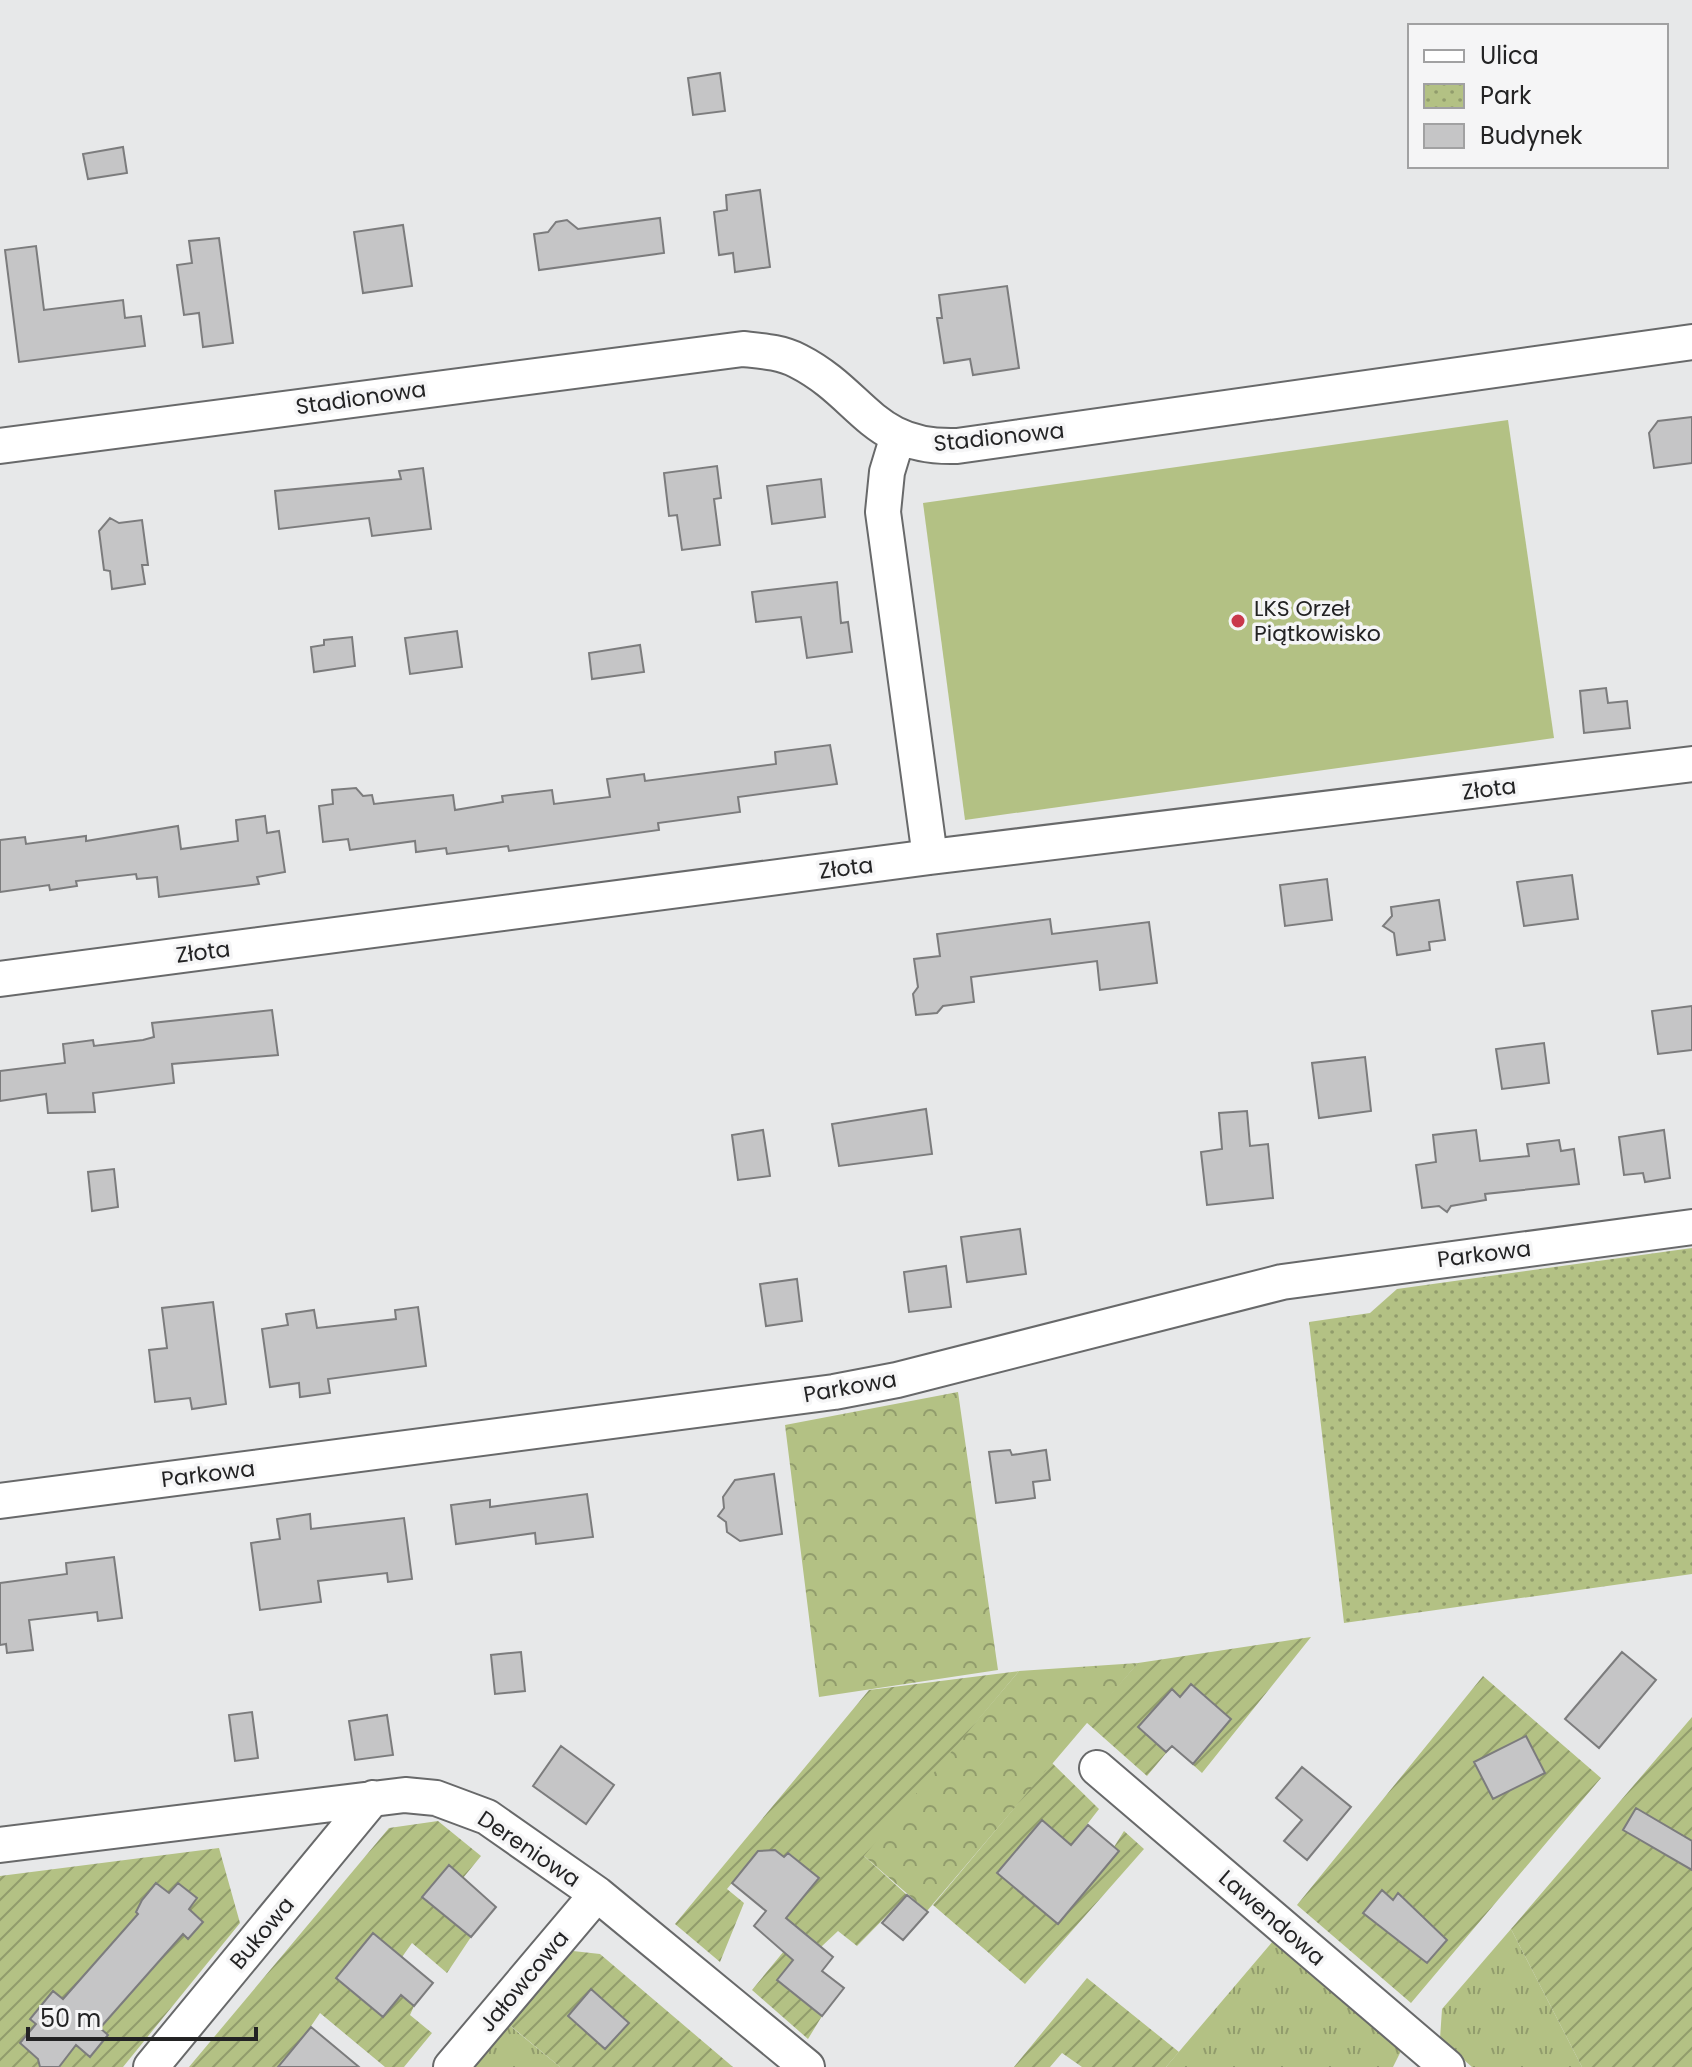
<svg xmlns="http://www.w3.org/2000/svg" width="1692" height="2067" font-family="Poppins,sans-serif">
<style>
.grass{fill:url(#grass-tufts)}
.forest{fill:url(#forest-crowns)}
.park{fill:url(#park-dots)}
.garden{fill:url(#garden-furrows)}
.pitch{fill:#b3c184}
.building{fill:#c5c5c6;stroke:#7c7c7d;stroke-width:2}
.lines{fill:none;stroke-linecap:round;stroke-linejoin:round}
.minor-casing{stroke:#68696a;stroke-width:38}
.minor{stroke:#fff;stroke-width:34}
.poi-dot{fill:#c9384b;stroke:#f5f5f6;stroke-width:3}
.labels{text-anchor:middle;dominant-baseline:central;stroke-width:7;stroke-linejoin:round;paint-order:stroke}
.street-label{font-size:22px;fill:#232324;stroke:#f5f5f6}
.poi-label{font-size:22px;fill:#232324;stroke:#f5f5f6;text-anchor:start}
</style>
<defs>
<pattern id="grass-tufts" width="24" height="20" patternUnits="userSpaceOnUse" patternTransform="scale(2)"><rect width="24" height="20" fill="#b3c184"/><path d="M3 7l-1-3M5 7V3M7 7l1-3M15 17l-1-3M17 17v-4M19 17l1-3" fill="none" stroke="#919c6c"/></pattern>
<pattern id="forest-crowns" width="20" height="18" patternUnits="userSpaceOnUse" patternTransform="scale(2)"><rect width="20" height="18" fill="#b3c184"/><path d="M2 6a3 3 0 1 1 6 0M12 15a3 3 0 1 1 6 0" fill="none" stroke="#919c6c"/></pattern>
<pattern id="park-dots" width="8" height="8" patternUnits="userSpaceOnUse" patternTransform="scale(2)"><rect width="8" height="8" fill="#b3c184"/><path d="M2 2h.1M6 6h.1" fill="none" stroke="#919c6c" stroke-width="1.8" stroke-linecap="round"/></pattern>
<pattern id="garden-furrows" width="10" height="10" patternUnits="userSpaceOnUse" patternTransform="scale(2)"><rect width="10" height="10" fill="#b3c184"/><path d="M-1 1l2-2M0 10L10 0M9 11l2-2" fill="none" stroke="#919c6c"/></pattern>
</defs>
<rect width="100%" height="100%" fill="#e7e8e9"/>
<path class="grass" d="M1511 1929 1582 2067H1472L1440 2039 1442 2009Z
M1273 1941 1401 2051 1393 2067H1166Z
M503 2020 560 2067H463Z"/>
<path class="forest" d="M958 1392 998 1670 819 1697 785 1425Z
M1138 1663 927 1911 863 1855 1019 1671Z"/>
<path class="park" d="M1692 1248V1574L1344 1623 1309 1322 1370 1313 1397 1289Z"/>
<path class="garden" d="M1311 1637 1202 1773 1172 1746 1147 1776 1086 1722 1138 1663Z
M1019 1671 864 1856 907 1895 857 1946 838 1931 821 1947 810 1938 778 1979 822 2016 808 2039 752 1990 784 1951 769 1938 818 1878 789 1853 784 1857 775 1850 759 1851 727 1889 744 1903 720 1962 675 1924 869 1690Z
M1483 1676 1601 1778 1411 2003 1297 1905Z
M1692 1717V2067H1582L1511 1929Z
M1052 1763 1099 1809 1071 1845 1041 1820 998 1873 1058 1924 1118 1851 1114 1847 1124 1831 1144 1849 1025 1984 933 1905Z
M438 1821 481 1856 463 1878 448 1865 422 1897 471 1937 447 1973 412 1943 402 1957 373 1934 336 1978 383 2016 401 1995 414 2006 410 2015 432 2033 404 2067H385L320 2013 283 2067H189L389 1828Z
M219 1848 240 1923 123 2067H0V1876Z
M564 1950 600 1954 733 2067H560L506 2022Z
M1087 1978 1179 2052 1166 2067H1082L1062 2053 1050 2067H1014Z"/>
<path class="pitch" d="M1508 420 1554 738 965 820 923 503Z"/>
<path class="building" d="M720 73 725 111 693 115 688 78Z
M123 147 127 173 88 179 83 154Z
M760 190 770 267 735 272 733 253 719 255 714 212 727 210 726 195Z
M660 218 664 253 539 270 534 234 548 232 556 222 567 220 578 229Z
M403 225 412 286 363 293 354 232Z
M219 238 233 343 203 347 199 313 184 315 177 265 192 263 189 241Z
M36 246 44 310 123 300 125 318 141 316 145 346 19 362 5 250Z
M1007 286 1019 368 973 375 970 359 944 363 937 318H942L939 295Z
M1692 417V463L1654 468 1649 433 1658 421Z
M717 466 721 498 714 499 720 545 682 550 677 515 669 516 664 473Z
M423 468 431 529 372 536 369 518 279 529 275 491 401 479 399 471Z
M821 479 825 517 772 524 767 486Z
M110 518 119 523 142 520 148 565H142L145 584 112 589 110 571 104 570 99 531Z
M837 582 841 623 848 622 852 652 807 658 801 617 756 622 752 592Z
M457 631 462 667 410 674 405 638Z
M352 637 355 666 314 672 311 647 324 645V640Z
M640 645 644 672 592 679 589 653Z
M1606 688 1608 703 1627 701 1630 728 1584 733 1580 691Z
M830 745 837 784 738 797 740 812 658 823 659 830 509 851 508 846 447 854 446 848 416 852 415 841 350 850 348 839 323 842 319 806 333 804 332 790 356 788 363 796 372 795 374 804 453 795 455 810 503 802 502 796 552 790 554 804 610 797 607 779 644 774 645 781 776 764 775 752Z
M265 816 267 833 279 831 285 872 257 877 259 884 159 897 157 877 137 879 136 874 76 881 77 886 50 890 49 885 0 892V840L25 837 26 844 86 836V841L178 826 181 849 238 841 236 820Z
M1572 875 1578 919 1524 926 1517 882Z
M1327 879 1332 920 1285 926 1280 885Z
M1439 900 1445 940 1429 942 1430 950 1397 955 1394 933 1383 926 1392 916 1391 907Z
M1050 919 1052 934 1149 922 1157 983 1100 990 1097 961 971 977 974 1002 943 1006 937 1013 916 1015 913 994 918 987 914 959 940 956 937 934Z
M1692 1006V1050L1658 1054 1652 1011Z
M272 1010 278 1055 172 1064 174 1083 93 1093 95 1112 48 1113 46 1094 0 1101V1071L65 1063 63 1044 93 1040 94 1046 143 1040 154 1037 152 1023Z
M1544 1043 1549 1083 1502 1089 1496 1049Z
M1365 1057 1371 1111 1319 1118 1312 1063Z
M926 1109 932 1154 839 1166 832 1124Z
M1247 1111 1250 1146 1268 1144 1273 1198 1207 1205 1201 1152 1222 1149 1219 1113Z
M763 1130 770 1176 738 1180 732 1135Z
M1476 1130 1480 1161 1529 1156 1527 1144 1559 1140 1561 1151 1574 1149 1579 1184 1485 1194 1486 1200 1451 1206 1447 1212 1439 1206 1422 1208 1416 1165 1436 1162 1433 1135Z
M1664 1130 1670 1178 1645 1182 1643 1173 1624 1175 1619 1137Z
M114 1169 118 1207 92 1211 88 1172Z
M1020 1229 1026 1274 967 1282 961 1237Z
M946 1266 951 1307 909 1312 904 1272Z
M797 1279 802 1321 766 1326 760 1284Z
M213 1302 226 1404 192 1409 190 1398 155 1402 149 1350 167 1348 162 1308Z
M418 1307 426 1366 328 1379 330 1393 300 1397 299 1383 270 1387 262 1329 288 1325 286 1314 314 1310 317 1328 396 1319 395 1310Z
M1010 1450 1012 1455 1046 1450 1050 1480 1033 1482 1035 1498 996 1503 989 1452Z
M774 1474 782 1534 740 1541 727 1532 726 1522 718 1516 724 1508 723 1497 735 1480Z
M587 1494 593 1537 536 1544 535 1533 456 1544 451 1505 490 1500V1507Z
M310 1514 311 1529 404 1518 412 1579 388 1582 387 1573 318 1581 321 1602 260 1610 251 1543 280 1539 277 1519Z
M114 1557 122 1618 98 1621 97 1612 29 1620 33 1650 7 1653 6 1644 0 1645V1583L67 1574 66 1563Z
M521 1652 525 1691 495 1694 491 1655Z
M1622 1652 1656 1680 1599 1748 1565 1719Z
M1191 1684 1231 1719 1193 1764 1172 1746 1166 1752 1138 1727 1172 1689 1180 1697Z
M252 1712 258 1758 235 1761 229 1715Z
M387 1715 393 1755 355 1760 349 1721Z
M1526 1736 1545 1773 1493 1799 1474 1762Z
M561 1746 614 1785 586 1824 533 1786Z
M1302 1767 1351 1807 1307 1860 1284 1841 1302 1820 1276 1798Z
M1636 1808 1692 1841V1870L1623 1830Z
M1042 1820 1071 1845 1088 1825 1119 1851 1058 1924 997 1873Z
M775 1850 784 1857 788 1853 819 1878 786 1918 833 1957 822 1971 844 1988 822 2016 777 1980 793 1960 754 1926 766 1911 732 1883 758 1851Z
M449 1865 496 1907 471 1937 422 1897Z
M156 1883 169 1893 178 1883 197 1898 189 1909 203 1922 188 1939 183 1934 100 2028 108 2035 90 2057 76 2045 59 2067H40L38 2059 20 2043 36 2024 30 2019 53 1991 63 1999 138 1914 136 1912 142 1900Z
M1382 1890 1393 1900 1398 1893 1447 1940 1427 1963 1363 1913Z
M907 1895 928 1912 903 1940 882 1923Z
M373 1933 433 1983 414 2006 401 1995 383 2017 336 1978Z
M591 1989 629 2023 605 2049 568 2016Z
M311 2027 359 2067H278Z"/>
<g class="lines">
<defs>
<path id="minor" d="M897 439 887 472 883 512 930 857
M0 446 743 349C762 351 781 352 798 361 863 394 871 449 957 446L1692 342
M0 979 930 857 1692 764
M0 1501 834 1392 897 1380 1282 1282 1692 1227
M1097 1768 1447 2067
M0 1845 405 1795 436 1798 487 1817 597 1894 807 2067
M151 2067 373 1798
M451 2067 597 1894"/>
</defs>
<use href="#minor" class="minor-casing"/>
<use href="#minor" class="minor"/>
</g>
<circle class="poi-dot" cx="1238" cy="621" r="8"/>
<g class="labels">
<g class="street-label">
<text transform="translate(361 398) rotate(-8)">Stadionowa</text>
<text transform="translate(999 437) rotate(-6)">Stadionowa</text>
<text transform="translate(1489 789) rotate(-7)">Złota</text>
<text transform="translate(846 868) rotate(-7)">Złota</text>
<text transform="translate(203 952) rotate(-7)">Złota</text>
<text transform="translate(1484 1254) rotate(-7)">Parkowa</text>
<text transform="translate(850 1387) rotate(-10)">Parkowa</text>
<text transform="translate(208 1474) rotate(-7)">Parkowa</text>
<text transform="translate(529 1849) rotate(34)">Dereniowa</text>
<text transform="translate(1272 1918) rotate(41)">Lawendowa</text>
<text transform="translate(262 1933) rotate(-50)">Bukowa</text>
<text transform="translate(524 1981) rotate(-50)">Jałowcowa</text>
</g>
<g class="poi-label">
<text x="1254" y="608">LKS Orzeł<tspan x="1254" dy="25">Piątkowisko</tspan></text>
</g>
</g>
<rect x="1408" y="24" width="260" height="144" fill="#f5f5f6" stroke="#a1a1a2" stroke-width="2"/>
<rect x="1424" y="50" width="40" height="12" fill="#ffffff" stroke="#a1a1a2" stroke-width="2"/>
<text x="1480" y="64" font-size="24" fill="#232324">Ulica</text>
<rect x="1424" y="84" width="40" height="24" fill="url(#park-dots)" stroke="#a1a1a2" stroke-width="2"/>
<text x="1480" y="104" font-size="24" fill="#232324">Park</text>
<rect x="1424" y="124" width="40" height="24" fill="#c5c5c6" stroke="#a1a1a2" stroke-width="2"/>
<text x="1480" y="144" font-size="24" fill="#232324">Budynek</text>
<path d="M28 2027v12h228v-12" fill="none" stroke="#232324" stroke-width="4"/>
<text x="40" y="2027" font-size="24" fill="#232324" stroke="#f5f5f6" stroke-width="6" paint-order="stroke">50 m</text>
</svg>
